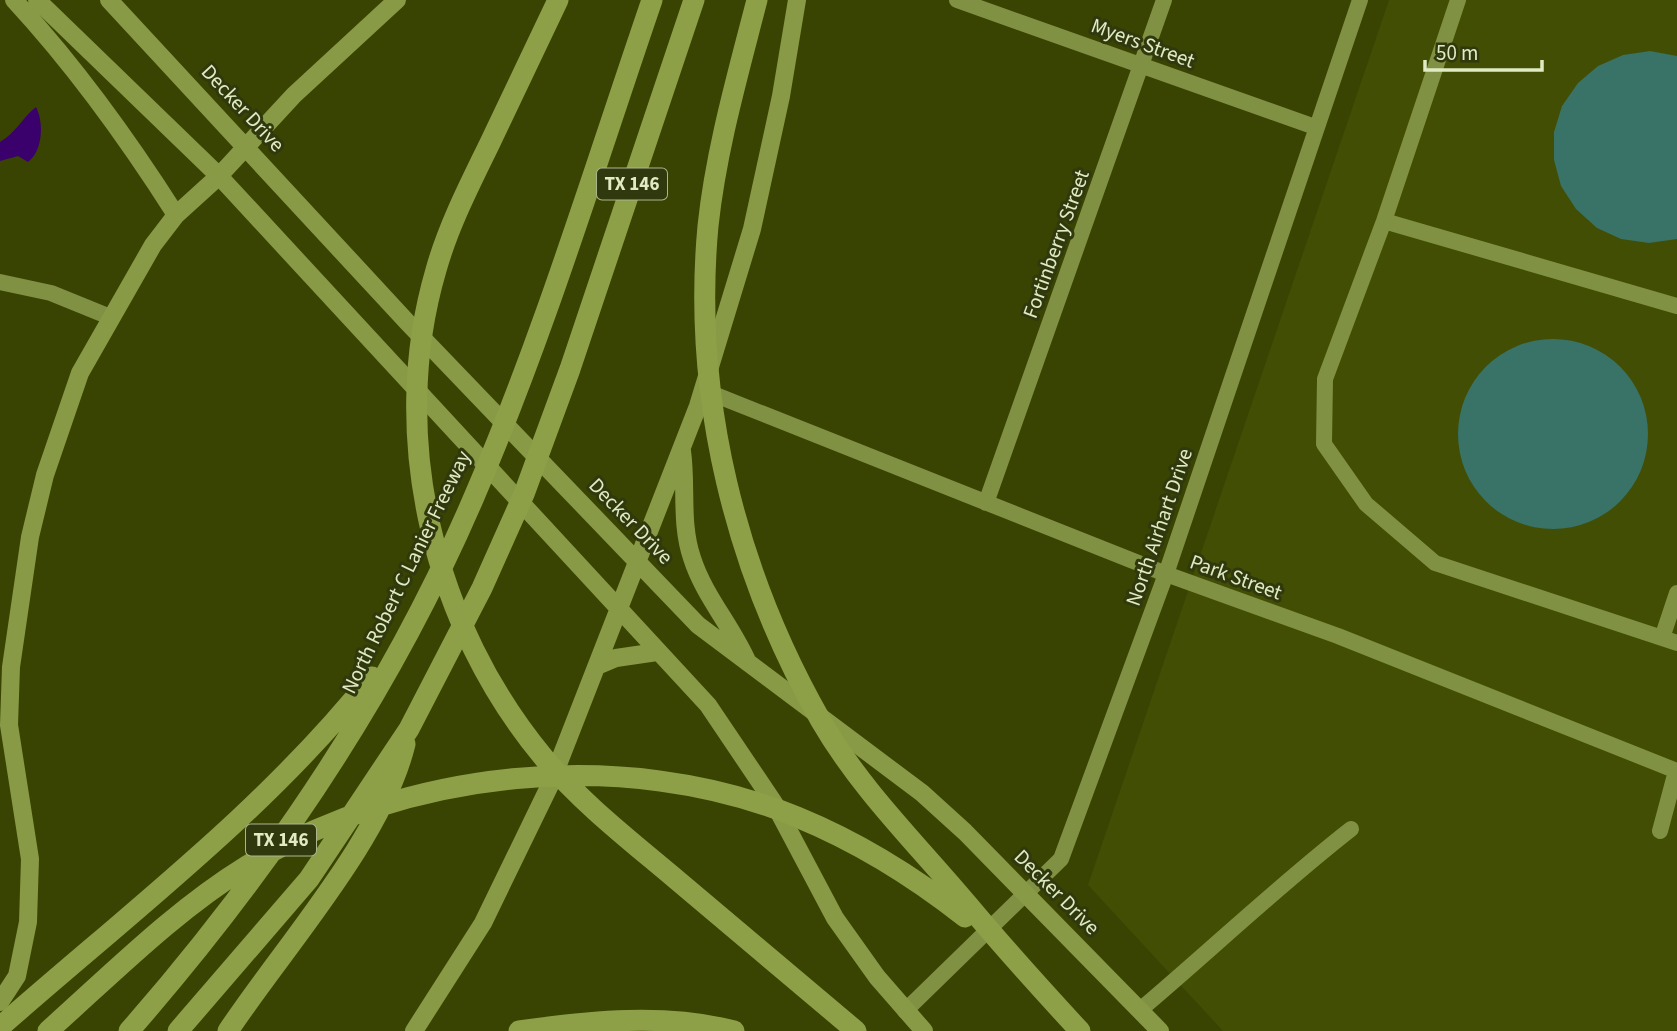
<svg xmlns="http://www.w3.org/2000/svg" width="1677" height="1031" font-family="'Source Sans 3',sans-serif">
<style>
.built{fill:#414e03}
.water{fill:#3a006c}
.building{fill:#397267}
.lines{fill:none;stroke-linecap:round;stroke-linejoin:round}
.minor{stroke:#809143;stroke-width:16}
.major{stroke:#889a45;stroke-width:18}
.highway{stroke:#8da047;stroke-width:21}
.labels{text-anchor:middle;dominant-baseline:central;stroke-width:6;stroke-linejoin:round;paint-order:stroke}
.shield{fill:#30380e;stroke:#abb58d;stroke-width:2}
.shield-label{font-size:19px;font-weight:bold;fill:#e0eac3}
.street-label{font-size:21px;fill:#e0eac3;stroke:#30380e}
</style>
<rect width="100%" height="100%" fill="#394402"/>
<path class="built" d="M1389 0H1677V1031H1223L1088 885Z"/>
<path class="water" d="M36 107C44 122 43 151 28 162L18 156 0 161V142C16 133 22 118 36 107Z"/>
<path class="building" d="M1650 51 1677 56V239L1649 243 1621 239 1597 228 1576 209 1561 186 1554 160V132L1562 106 1578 83 1598 66 1623 55Z
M1458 434a95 95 0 1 1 190 0a95 95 0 1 1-190 0Z"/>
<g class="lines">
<path class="minor" d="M957 0 1315 127
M1458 0 1384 221 1325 379 1324 444 1366 504 1435 563 1677 643
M1384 221 1677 306
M0 282 51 293 110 317
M703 390 1166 574 1338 636 1677 771
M986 503 1164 0
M1662 638 1677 593
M1660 831 1676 771
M1140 1010C1211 950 1278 886 1351 829
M905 1011 1061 859 1166 574 1360 0"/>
<path class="major" d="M14 0C76 67 127 138 176 215
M37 0 219 176 708 705 774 803 835 918 877 977 924 1031
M109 0 408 323 698 625 922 793 965 832 1160 1031
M682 451C687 486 680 523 692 558 704 596 732 626 748 663
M597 666 616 658 657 652
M0 1002 17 976 28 922 30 859 9 725 11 667 30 537 45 475 80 373 153 245 176 215 219 176 294 95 397 0
M414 1031 483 923 550 785 698 406 752 229 781 96 797 0"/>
<path class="highway" d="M558 0C535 48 512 97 489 145 469 186 448 227 436 270 387 437 434 626 544 758 581 802 627 838 671 875 733 927 794 979 856 1031
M757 0C738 74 716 150 708 226 692 398 736 572 821 721 861 790 918 845 969 906 1005 949 1042 990 1080 1031
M0 1027C127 915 266 810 372 677
M48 1031C112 974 174 911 247 866 404 769 625 746 797 817 858 842 913 876 965 917
M129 1031C269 871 390 693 474 497 544 335 595 166 652 0
M178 1031 309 879 409 729 482 588 524 494 570 369 694 0
M228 1031C283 948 382 839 405 744
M519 1031C590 1021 665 1013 734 1031"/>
</g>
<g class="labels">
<g class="shield">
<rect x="597" y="168.5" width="70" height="31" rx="5"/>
<rect x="246" y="824.5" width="70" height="31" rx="5"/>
</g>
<g class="shield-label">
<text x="632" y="184">TX 146</text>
<text x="281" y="840">TX 146</text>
</g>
<g class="street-label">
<text transform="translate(1143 43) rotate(20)">Myers Street</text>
<text transform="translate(243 108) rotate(47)">Decker Drive</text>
<text transform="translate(1056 244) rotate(-70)">Fortinberry Street</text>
<text transform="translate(631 521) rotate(46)">Decker Drive</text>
<text transform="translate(1159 527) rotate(-71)">North Airhart Drive</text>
<text transform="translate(406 572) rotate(-64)">North Robert C Lanier Freeway</text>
<text transform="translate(1236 577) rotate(20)">Park Street</text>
<text transform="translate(1057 892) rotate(45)">Decker Drive</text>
</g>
</g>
<path d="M1425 60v10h117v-10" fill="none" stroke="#e0eac3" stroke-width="3.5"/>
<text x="1436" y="60" font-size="21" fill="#e0eac3" stroke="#30380e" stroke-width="5" paint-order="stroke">50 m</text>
</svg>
